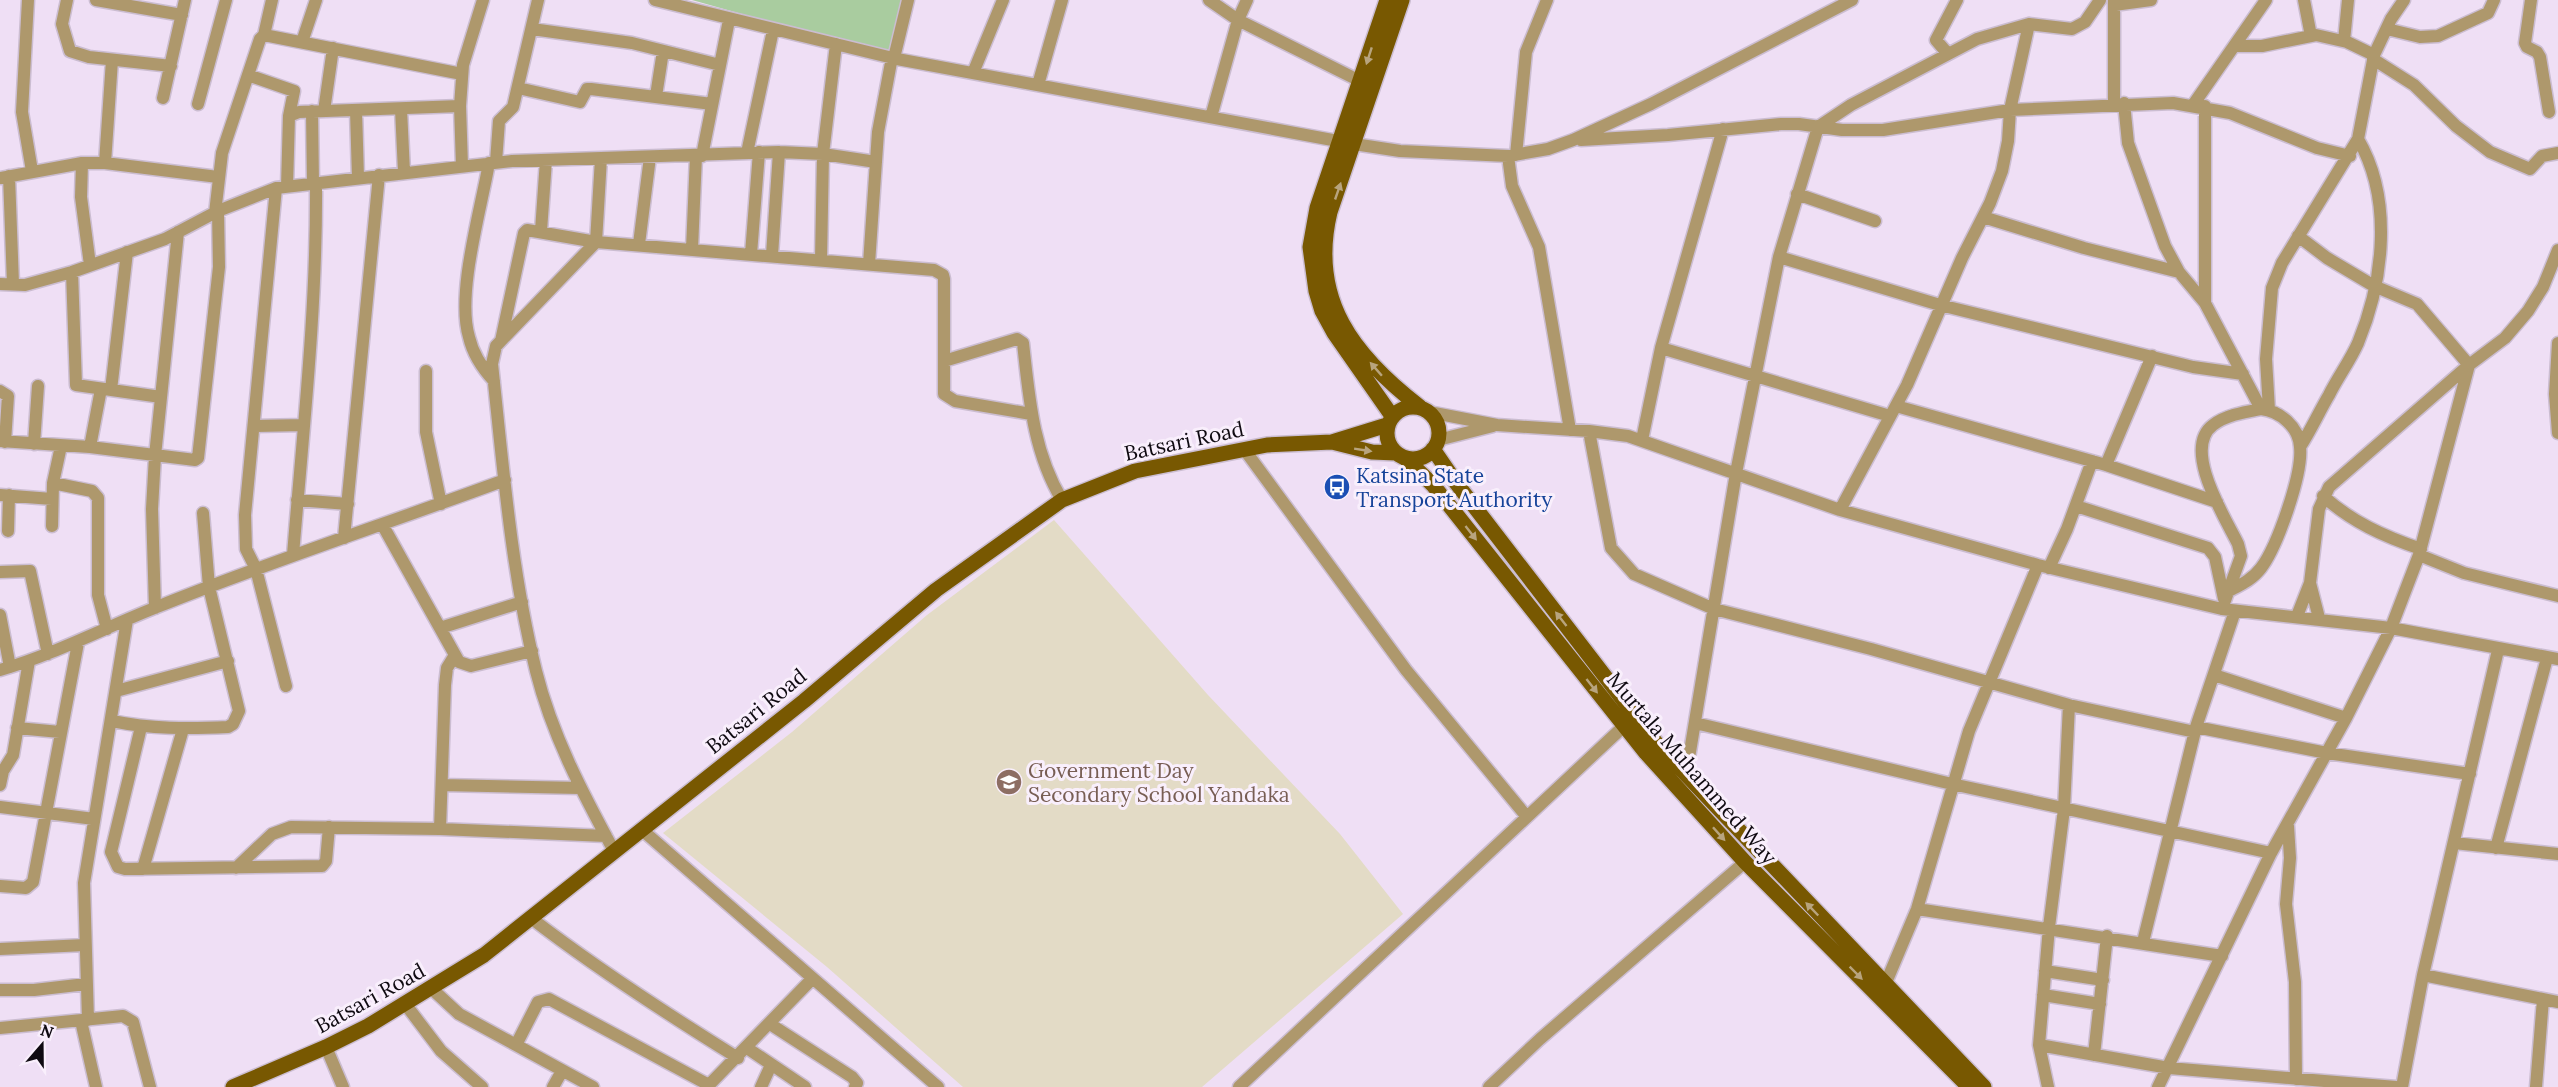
<svg xmlns="http://www.w3.org/2000/svg" width="2558" height="1087" font-family="Lora,serif">
<style>
.education{fill:#e3dbc6}
.green{fill:#a9cc9f}
.lines{fill:none;stroke-linecap:round;stroke-linejoin:round}
.minor-casing{stroke:#cbbdd1;stroke-width:15}
.major-casing{stroke:#cbbdd1;stroke-width:18}
.minor{stroke:#ae986c;stroke-width:12}
.major{stroke:#785801;stroke-width:15}
.oneway{fill:#b8a47e}
.labels{text-anchor:middle;dominant-baseline:central;stroke-width:6;stroke-linejoin:round;paint-order:stroke}
.street-label{font-size:21px;fill:#0f0a11;stroke:#f9effc}
.transit-label{font-size:21px;fill:#164399;stroke:#f9effc;text-anchor:start}
.education-label{font-size:21px;fill:#785e54;stroke:#f9effc;text-anchor:start}
</style>
<rect width="100%" height="100%" fill="#efdff5"/>
<path class="education" d="M1054 520 1208 695 1340 834 1403 914 1202 1087H963L827 967 663 833 792 732 927 615Z"/>
<path class="green" d="M692 0H911L897 58Z"/>
<g class="lines">
<defs>
<path id="minor" d="M28 0 22 112 32 171
M67 0 62 24 70 51 89 57 171 66
M96 0 182 15
M655 0 897 59 1354 144 1400 151 1508 156 1548 149 1573 140 1651 104 1852 0
M1209 0 1238 20 1360 81
M2304 0 2311 36
M2531 0 2525 43 2527 47 2537 52 2540 57 2549 112
M2114 5 2151 0
M532 29 632 43 720 65
M2387 29 2420 37 2438 36 2488 13 2494 0
M264 35 462 74
M2344 41 2348 0
M302 42 316 0
M2235 46H2262L2316 35 2347 42 2374 55
M1948 54 1936 40 1957 0
M894 58 908 0
M2373 59 2414 85 2456 126 2490 152 2530 169 2542 156 2558 153
M973 73 1003 0
M248 75 294 91 289 116 287 187
M1038 85 1062 0
M518 88 580 102 587 89H591L712 104
M656 96 663 51
M163 98 185 0
M2124 103 2128 143 2165 246 2179 272 2205 303 2261 409C2280 411 2299 427 2300 447 2303 474 2277 547 2261 568 2252 580 2240 585 2227 592
M198 104 226 0
M2114 104V0
M2193 105 2266 0
M2205 106V303
M401 109 404 172
M356 110 358 178
M312 111 313 184
M324 111 333 48
M289 116 299 112 460 106
M1211 117 1238 20 1247 0
M1581 140 1668 135 1781 124H1799L1842 130H1883L2010 110 2173 103 2230 113 2317 148 2350 156
M747 153 773 30
M1516 155 1526 52 1547 0
M702 156 729 20
M1508 156 1512 186 1539 247 1570 430
M496 162 499 121 513 107 538 0
M82 163 81 197 90 265
M105 163 112 60
M489 163C481 209 456 294 469 337 473 355 482 368 494 381
M462 166 460 106 463 65 483 0
M9 176 13 284
M0 178 82 163H105L218 177
M276 188 245 515 246 549 256 569 286 686
M1797 194 1875 221
M215 213 222 153 260 39 264 35 272 0
M1983 217 2084 248 2179 272
M541 231 546 160
M596 242 496 346 492 364C503 466 511 570 536 671 552 735 583 794 614 851
M596 242 601 158
M639 244 650 157
M692 249 696 156
M751 254 759 152
M772 255 779 152
M1779 257 1940 305 2193 367 2243 374
M821 260 823 154 836 44
M869 264 878 132 892 57
M72 272 76 385 161 397
M0 284 25 285 72 272 165 239 218 211 276 188 512 161 779 152 823 154 876 162
M501 341 524 233 527 230 596 242 934 270 943 275 944 279V394L955 401 1031 414
M2558 343 2555 394 2558 433
M1661 348 1890 416
M944 361 1017 339 1023 343C1029 397 1033 452 1062 500
M426 371V432L441 504
M111 390 127 252
M0 391 8 396 5 442
M1896 406 2106 465 2217 502
M2269 410 2266 359 2272 288 2282 263 2358 139 2374 55 2391 19 2404 0
M1429 412 1497 425 1589 431 1628 436 1840 510 2038 565 2222 609 2391 628 2558 659
M255 426 303 425
M1589 431 1611 548 1634 574 1714 609 1871 649 2069 705 2195 732
M1438 440 1493 426
M1642 440 1661 348 1723 129
M0 441 90 447 195 460 198 458 219 267 218 211
M34 444 38 386
M90 447 101 389
M2300 447C2311 430 2319 412 2329 395 2338 377 2350 361 2358 343 2384 280 2393 199 2358 139
M1244 449 1406 670 1527 817
M2106 465 2152 356
M53 483 92 491 98 498V595L107 629
M0 495 52 499
M2323 496C2352 522 2383 536 2421 549
M297 500 348 504
M2076 506 2208 548 2215 557 2224 599
M1840 510 1907 385 1962 258 1990 203 2002 171 2008 141 2010 110 2029 24
M382 524 459 662 471 666 532 651
M52 526 53 483 61 446
M8 531 9 495
M344 538 379 175
M293 555C303 431 317 308 316 183
M2419 555 2464 573 2558 596
M2049 568 2067 529 2092 461
M0 572 30 571 48 654
M2310 583 2319 618
M155 608 152 509 155 456 178 232
M2222 609 2241 556 2238 544C2226 519 2181 449 2213 425 2226 415 2245 412 2261 409
M0 615 10 667
M2297 616 2310 583 2319 509 2329 487 2469 365 2505 338 2528 311 2543 287 2558 250
M440 628 522 602
M0 670C55 654 104 628 157 607 271 561 389 523 505 480
M2214 675 2346 718
M116 691 228 661
M112 721C151 729 188 729 228 727L233 724 239 711 209 587 203 513
M1695 723 1952 784 2271 853
M141 727 111 852 118 867 125 869 322 866 326 861 329 827
M2196 727 2327 753 2470 774
M17 728 60 732
M1686 776 1736 473 1779 257 1818 127 1851 105 1977 39 2029 24 2072 29 2085 22 2100 0
M0 785 3 771 13 755 29 661
M442 785 580 788
M0 807 94 819
M2288 826 2290 858 2286 904 2295 982 2296 1079
M440 829 445 685 447 668 455 655
M641 829 938 1087
M2454 843 2558 854
M2496 848 2547 658
M236 868 272 834 291 827 440 829 606 836
M143 869 183 729
M0 886 26 888 33 882 78 643
M1917 909 2222 956
M531 918C597 969 667 1014 738 1058
M2143 942 2196 727 2235 611
M0 949 85 945
M2045 971 2103 980
M2423 975 2558 1002
M1885 985 1917 909 1969 731 2038 565
M432 989 459 1014 593 1087
M0 990H34L86 984
M2043 995 2100 1004
M406 1005 441 1051 482 1087
M88 1020 84 883 127 620
M81 1021 96 1087
M770 1024 852 1077 857 1083 855 1087
M0 1028 123 1016 133 1022 150 1087
M516 1045 538 1002 549 999 709 1085
M2039 1045 2169 1068 2396 1087
M326 1047 343 1087
M747 1048 805 1087
M2094 1055 2107 936
M553 1087 562 1071
M707 1087 812 979
M761 1087 771 1065
M1239 1087 1624 726
M1489 1087 1540 1039 1745 862
M2048 1087 2039 1045 2049 927 2064 809 2069 705
M2158 1087 2271 853 2346 718 2391 628 2419 555 2469 365 2417 304 2374 286 2327 258 2298 236
M2402 1087 2423 975 2498 650
M2536 1087 2543 999"/>
<path id="major" d="M1387 0 1317 208 1310 247 1316 291 1322 311 1334 333 1392 416
M1402 0 1330 212C1309 300 1354 356 1420 407
M1387 433a26 26 0 1 1 52 0a26 26 0 1 1-52 0Z
M1332 442 1372 452 1396 453
M1433 449 1457 484 1657 744 1984 1087
M1405 458 1433 485 1646 753 1745 862 1969 1087
M233 1087 326 1047 368 1026 484 955 804 701 936 590 1062 500 1135 471 1267 445 1332 442 1387 425"/>
</defs>
<use href="#minor" class="minor-casing"/>
<use href="#major" class="major-casing"/>
<use href="#minor" class="minor"/>
<use href="#major" class="major"/>
</g>
<defs><path id="oneway-solid" d="M-6-.8H1V-3.2L6.5 0L1 3.2V.8H-6Z" transform="scale(1.5)"/></defs>
<g class="oneway">
<use href="#oneway-solid" transform="translate(1369 56) rotate(108)"/>
<use href="#oneway-solid" transform="translate(1338 191) rotate(-71)"/>
<use href="#oneway-solid" transform="translate(1376 369) rotate(-131)"/>
<use href="#oneway-solid" transform="translate(1363 450) rotate(9)"/>
<use href="#oneway-solid" transform="translate(1471 533) rotate(52)"/>
<use href="#oneway-solid" transform="translate(1561 619) rotate(-128)"/>
<use href="#oneway-solid" transform="translate(1592 686) rotate(52)"/>
<use href="#oneway-solid" transform="translate(1719 834) rotate(48)"/>
<use href="#oneway-solid" transform="translate(1812 909) rotate(-134)"/>
<use href="#oneway-solid" transform="translate(1856 973) rotate(45)"/>
</g>
<defs>
<symbol id="bus-disc" viewBox="-11 -11 22 22"><circle r="9.5" fill="#1a4fb4" stroke="#f9effc"/><path d="M-5-6H5V4H4V6H2V4H-2V6H-4V4H-5ZM-3.5-4V0h7V-4ZM-3.5 1.2v1.5H-2V1.2ZM2 1.2v1.5H3.5V1.2Z" fill="#fff"/></symbol>
<symbol id="school-disc" viewBox="-11 -11 22 22"><circle r="9.5" fill="#8d6e63" stroke="#f9effc"/><path d="M0-5L7-2L0 1L-7-2ZM-4 1L0 2.5L4 1V4Q0 6-4 4Z" fill="#fff"/></symbol>
</defs>
<g fill-rule="evenodd">
<use href="#bus-disc" x="1322" y="472" width="30" height="30"/>
<use href="#school-disc" x="994" y="767" width="30" height="30"/>
</g>
<g class="labels">
<g class="street-label">
<text transform="translate(1184 441) rotate(-12)">Batsari Road</text>
<text transform="translate(756 711) rotate(-39)">Batsari Road</text>
<text transform="translate(1692 768) rotate(49)">Murtala Muhammed Way</text>
<text transform="translate(370 998) rotate(-29)">Batsari Road</text>
</g>
<g class="transit-label">
<text x="1356" y="475">Katsina State<tspan x="1356" dy="24">Transport Authority</tspan></text>
</g>
<g class="education-label">
<text x="1028" y="770">Government Day<tspan x="1028" dy="24">Secondary School Yandaka</tspan></text>
</g>
</g>
<g transform="translate(42 1045) rotate(20)" stroke="#f9effc" stroke-width="4.5" paint-order="stroke">
<path d="M0-4.5L10 22L0 15L-10 22Z" fill="#0f0a11"/>
<text y="-9" font-size="16" font-weight="bold" text-anchor="middle" fill="#0f0a11">N</text>
</g>
</svg>
